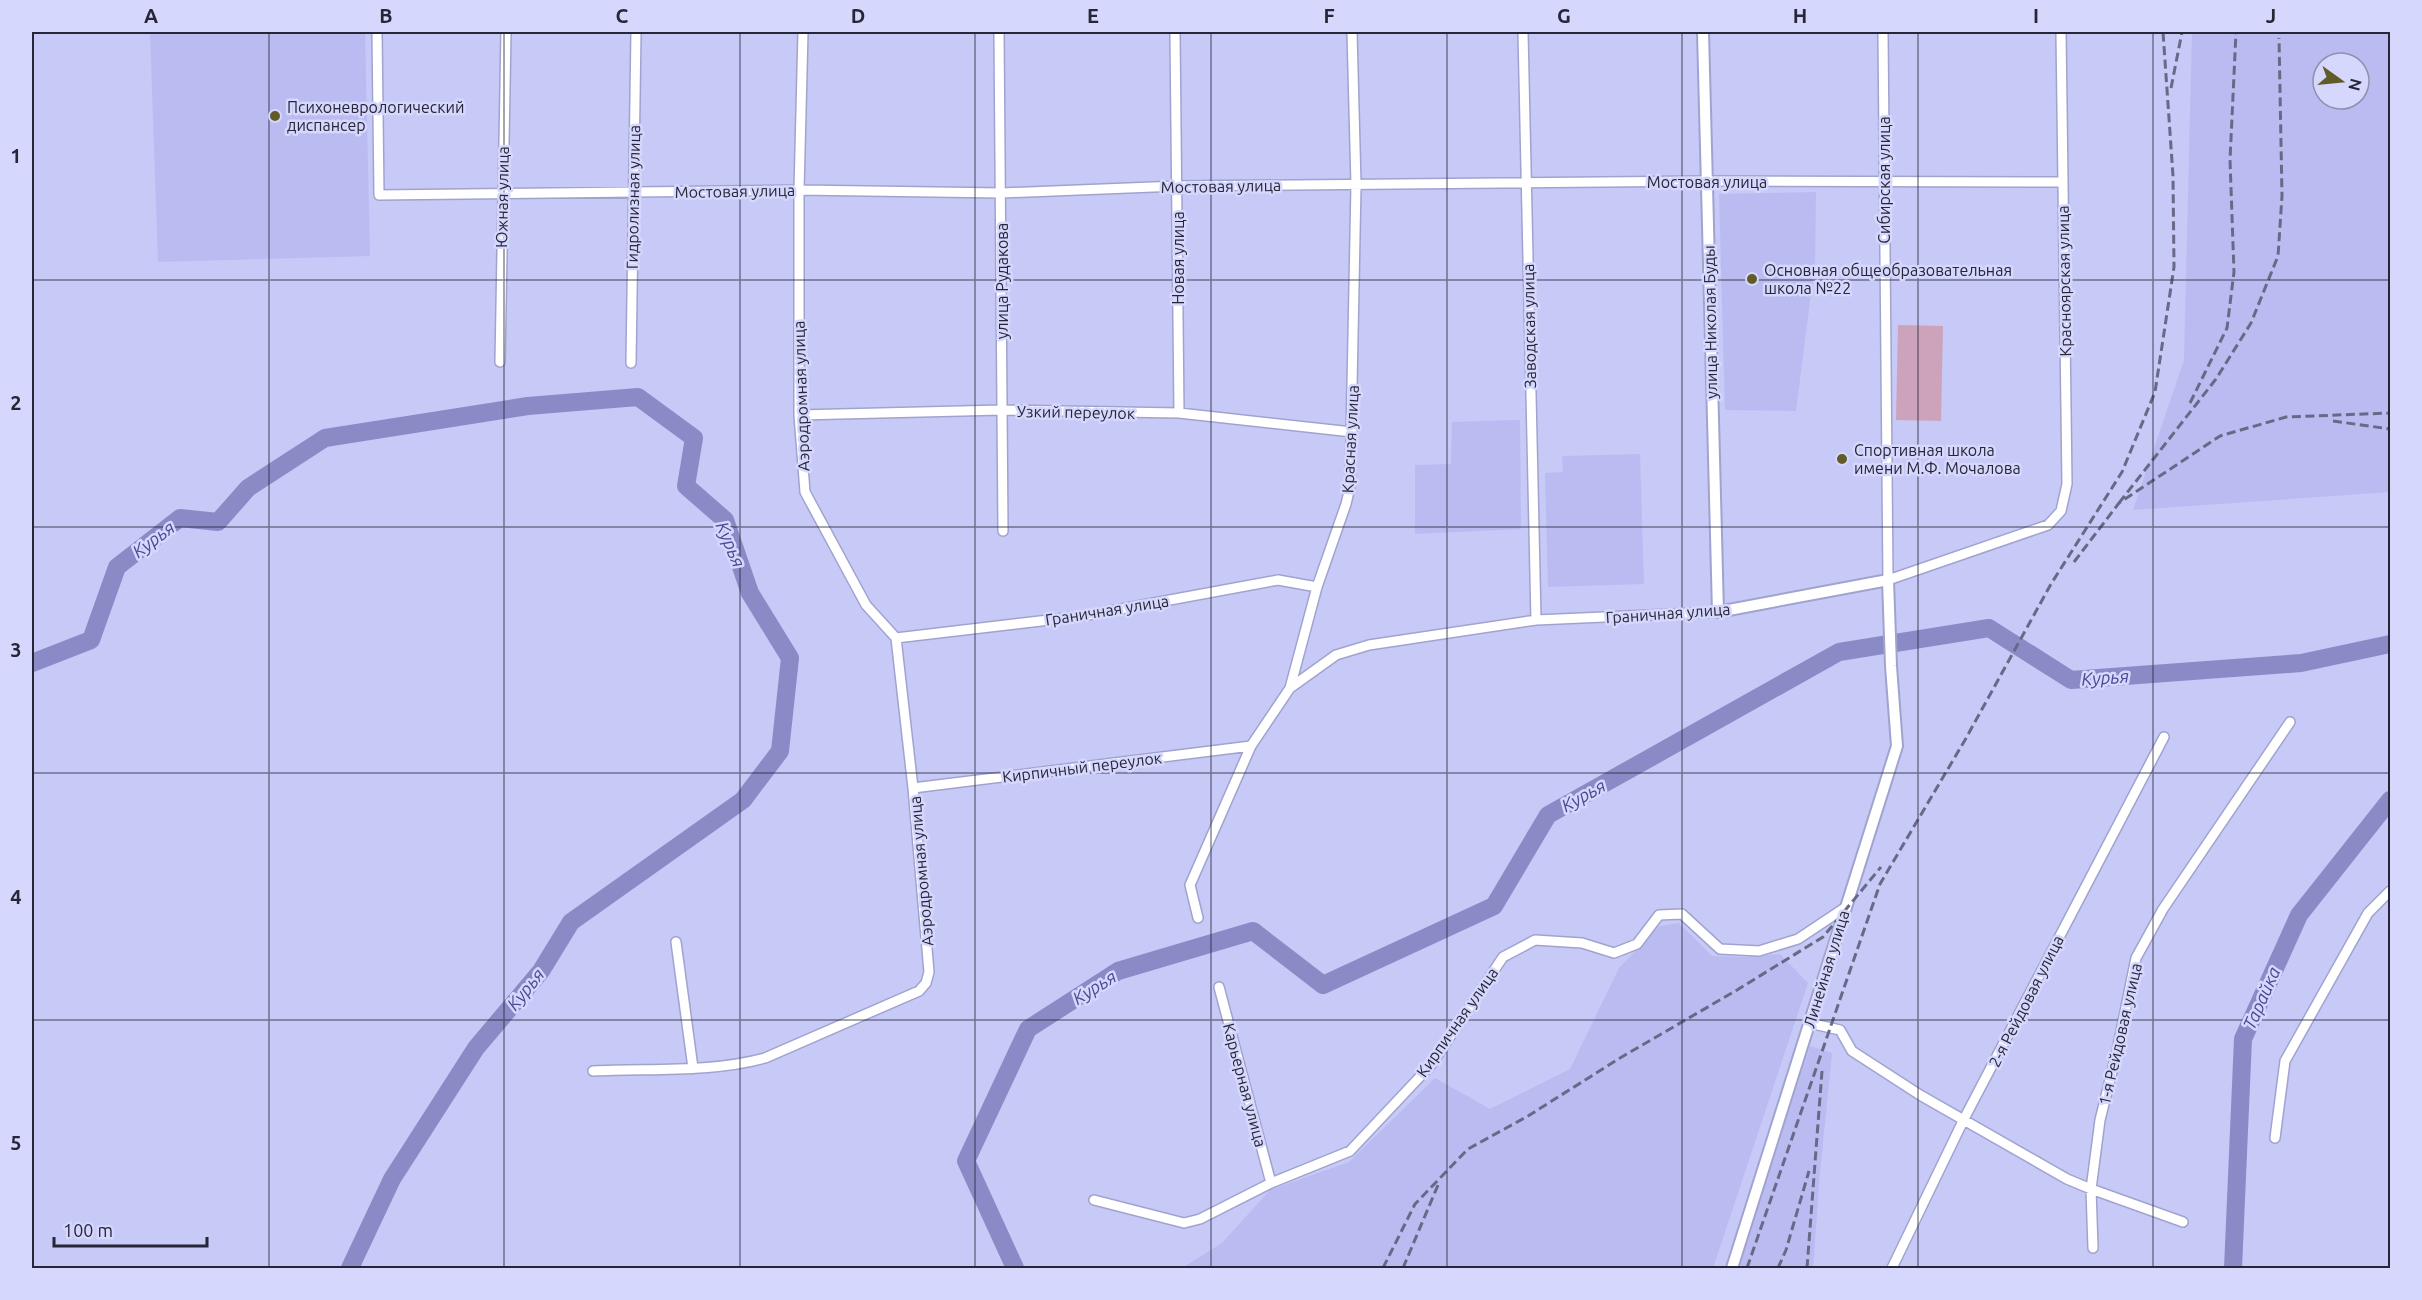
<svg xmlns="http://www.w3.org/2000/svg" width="2422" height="1300" font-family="Ubuntu,sans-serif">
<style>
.built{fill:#babcf1;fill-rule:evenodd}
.green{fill:#cda3bb}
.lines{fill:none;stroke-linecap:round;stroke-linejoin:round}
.river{stroke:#8a8bc6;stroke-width:18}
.minor-casing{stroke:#a1a3cf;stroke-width:12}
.tertiary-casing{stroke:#a1a3cf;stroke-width:14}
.minor{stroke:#fff;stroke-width:9}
.tertiary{stroke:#fff;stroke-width:10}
.rail{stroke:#696987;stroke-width:3;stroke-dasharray:9 4.5;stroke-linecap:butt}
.grid{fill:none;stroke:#262638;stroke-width:1.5;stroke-opacity:0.55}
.poi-dot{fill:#615b28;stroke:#d5d7fc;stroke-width:2}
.labels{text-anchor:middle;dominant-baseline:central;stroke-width:5;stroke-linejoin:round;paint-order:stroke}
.poi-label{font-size:16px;fill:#262638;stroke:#d5d7fc;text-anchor:start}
.street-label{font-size:16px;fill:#262638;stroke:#d5d7fc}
.water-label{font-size:18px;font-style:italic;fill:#4c4892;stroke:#d5d7fc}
.neatline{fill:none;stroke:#262638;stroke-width:2}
.grid-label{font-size:20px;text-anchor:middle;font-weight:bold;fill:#262638}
</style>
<rect width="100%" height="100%" fill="#c7c9f7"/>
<path class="built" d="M150 32H365L370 256 158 262Z
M2192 32H2390V492L2133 510 2184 360ZM2323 63H2359V99H2323Z
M1816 192 1815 262 1796 411 1725 410 1719 194Z
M1520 420 1521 529 1415 534V465L1451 464 1452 422Z
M1640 454 1644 584 1548 587 1545 473 1563 472 1562 456Z
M1679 923 1712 956 1747 957 1780 954 1808 983 1713 1268H1182L1222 1243 1270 1190 1349 1162 1435 1078 1490 1109 1570 1069 1619 968 1659 926Z
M1810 1046 1832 1053 1820 1172 1813 1268H1738Z"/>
<path class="green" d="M1898 325 1943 326 1941 421 1896 420Z"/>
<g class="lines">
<path class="river" d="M32 663 91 640 117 567 180 518 218 522 248 488 325 438 528 406 638 397 694 438 686 486 725 520 750 593 790 658 780 751 743 800 571 922 541 971 476 1048 392 1179 350 1268
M1015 1268 966 1161 1028 1029 1118 971 1253 931 1323 985 1494 906 1548 815 1839 652 1989 628 2071 680 2301 663 2390 644
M2233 1268 2243 1039 2299 915 2390 800"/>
<defs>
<path id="minor" d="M377 32 379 195 799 190 1002 193 1178 186 1707 181 2063 182
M999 32 1003 531
M1175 32 1179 413
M1523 32 1536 620
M1883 32 1888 580 2048 525 2061 511 2067 484 2061 32
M500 362 506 32
M631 363 636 32
M799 415 1002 410 1179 413 1352 432
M896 638 1083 616 1278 580 1317 587
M1290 688 1336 655 1369 645 1536 620 1718 612
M913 788 1251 746
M1198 918 1190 885 1251 746 1290 688 1317 587 1346 504 1350 487 1356 185 1352 32
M676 942 693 1068
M1219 987 1271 1183
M1809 1023 1840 1030 1852 1051 1920 1095 2067 1179 2091 1189 2183 1222
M593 1071C650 1068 709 1073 765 1058L919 991 926 983 929 972 913 788 896 638 866 605 805 492 799 415V190L803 32
M2275 1138 2285 1061 2368 913 2390 891
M1094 1200 1184 1223 1200 1219 1271 1183 1350 1151 1431 1065 1503 957 1535 940 1582 943 1614 953 1637 944 1659 915 1682 914 1720 949 1759 951 1798 939 1846 907
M2093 1248 2091 1189 2100 1120 2117 1051 2136 958 2163 909 2290 722
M1892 1268 1964 1119 2164 737"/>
<path id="tertiary" d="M1703 32 1718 612 1888 580 1891 666 1897 746 1732 1268"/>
</defs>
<use href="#minor" class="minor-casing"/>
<use href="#tertiary" class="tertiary-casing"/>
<use href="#minor" class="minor"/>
<use href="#tertiary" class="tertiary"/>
<path class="rail" d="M2171 88 2182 32
M2190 403 2227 328 2234 272 2230 160 2236 32
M2333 421 2390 429
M2119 503 2216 379 2251 323 2278 256 2282 196 2279 38
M2074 562 2119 503 2220 436 2286 417 2390 413
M1383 1268 1415 1204 1468 1149 1528 1116 1620 1058 1737 990 1823 937 1881 867
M1403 1268 1438 1185
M1747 1268 1880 884 1965 740 2051 584 2122 472 2155 392 2174 267 2173 176 2163 32
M1778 1268 1786 1250 1809 1171
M1807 1268 1822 1071"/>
</g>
<path class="grid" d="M269 32V1268M504 32V1268M740 32V1268M975 32V1268M1211 32V1268M1447 32V1268M1682 32V1268M1918 32V1268M2153 32V1268M32 280H2390M32 527H2390M32 773H2390M32 1020H2390"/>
<g class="poi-dot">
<circle cx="275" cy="116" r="6"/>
<circle cx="1752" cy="279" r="6"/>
<circle cx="1842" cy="459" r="6"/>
</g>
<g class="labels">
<g class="poi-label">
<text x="287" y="107">Психоневрологический<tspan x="287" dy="18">диспансер</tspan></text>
<text x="1764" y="270">Основная общеобразовательная<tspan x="1764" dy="18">школа №22</tspan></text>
<text x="1854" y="450">Спортивная школа<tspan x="1854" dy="18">имени М.Ф. Мочалова</tspan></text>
</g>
<g class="street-label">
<text transform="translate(1884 180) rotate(-90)">Сибирская улица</text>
<text x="1707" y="182">Мостовая улица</text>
<text transform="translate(1221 186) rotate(-1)">Мостовая улица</text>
<text transform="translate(735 191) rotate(-1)">Мостовая улица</text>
<text transform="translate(502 197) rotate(-89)">Южная улица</text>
<text transform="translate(633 197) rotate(-89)">Гидролизная улица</text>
<text transform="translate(1178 258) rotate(-90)">Новая улица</text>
<text transform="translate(1002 281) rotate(-90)">улица Рудакова</text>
<text transform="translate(2064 281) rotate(-91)">Красноярская улица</text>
<text transform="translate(1710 322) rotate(-91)">улица Николая Буды</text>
<text transform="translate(1529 326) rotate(-91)">Заводская улица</text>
<text transform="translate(801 396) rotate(-92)">Аэродромная улица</text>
<text transform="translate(1076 412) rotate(1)">Узкий переулок</text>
<text transform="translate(1350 439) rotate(-87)">Красная улица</text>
<text transform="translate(1107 610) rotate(-9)">Граничная улица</text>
<text transform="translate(1668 613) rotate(-4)">Граничная улица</text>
<text transform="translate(1082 767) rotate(-7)">Кирпичный переулок</text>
<text transform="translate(921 871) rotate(-95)">Аэродромная улица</text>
<text transform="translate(1826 969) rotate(-73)">Линейная улица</text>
<text transform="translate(2026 1001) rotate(-63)">2-я Рейдовая улица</text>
<text transform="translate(1457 1022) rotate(-55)">Кирпичная улица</text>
<text transform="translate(2120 1034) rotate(-77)">1-я Рейдовая улица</text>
<text transform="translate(1245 1085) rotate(75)">Карьерная улица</text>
</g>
<g class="water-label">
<text transform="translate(153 539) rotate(-37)">Курья</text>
<text transform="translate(731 544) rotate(67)">Курья</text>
<text transform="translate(2105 677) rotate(-4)">Курья</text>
<text transform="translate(1583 795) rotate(-29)">Курья</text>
<text transform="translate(1094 987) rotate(-32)">Курья</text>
<text transform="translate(525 989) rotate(-51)">Курья</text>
<text transform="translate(2261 998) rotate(-66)">Тарайка</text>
</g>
</g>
<rect width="2422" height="1300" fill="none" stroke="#d5d7fc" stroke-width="66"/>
<g transform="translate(2341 81) rotate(105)"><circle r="28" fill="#d5d7fc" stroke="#8f90ae" stroke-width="1.5"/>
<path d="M0-4.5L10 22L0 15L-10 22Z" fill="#615b28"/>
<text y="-9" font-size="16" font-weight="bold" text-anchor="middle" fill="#262638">N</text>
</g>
<path d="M54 1237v9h153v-9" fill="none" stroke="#262638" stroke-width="3"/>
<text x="63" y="1237" font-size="18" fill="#262638" stroke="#d5d7fc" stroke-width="4.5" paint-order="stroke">100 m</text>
<rect x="33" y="33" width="2356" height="1234" class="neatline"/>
<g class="grid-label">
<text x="151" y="23">A</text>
<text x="386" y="23">B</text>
<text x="622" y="23">C</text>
<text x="858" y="23">D</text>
<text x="1093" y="23">E</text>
<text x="1329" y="23">F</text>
<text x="1564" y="23">G</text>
<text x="1800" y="23">H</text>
<text x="2036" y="23">I</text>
<text x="2271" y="23">J</text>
<text x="16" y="163">1</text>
<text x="16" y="410">2</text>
<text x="16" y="657">3</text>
<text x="16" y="904">4</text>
<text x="16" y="1150">5</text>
</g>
</svg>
